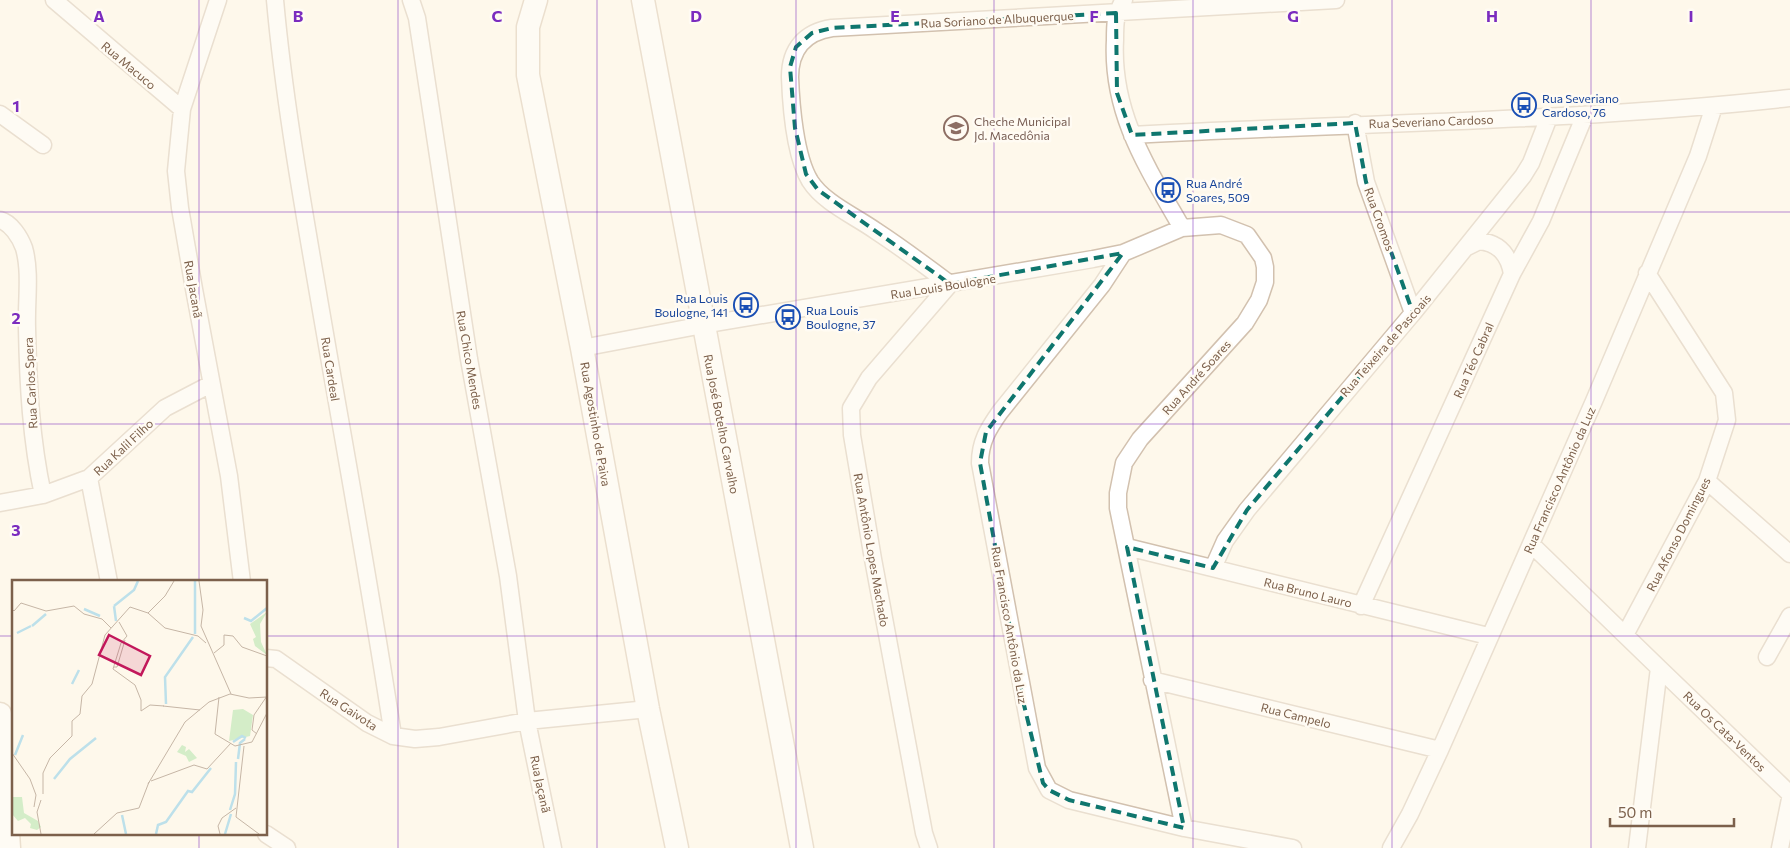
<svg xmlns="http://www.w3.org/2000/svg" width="1790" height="848" font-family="Commissioner,sans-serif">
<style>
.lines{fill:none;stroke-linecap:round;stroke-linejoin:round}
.street-casing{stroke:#d2c1af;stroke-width:19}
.secondary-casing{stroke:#d6c2ac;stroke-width:25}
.street{stroke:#fff;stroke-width:16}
.secondary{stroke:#fff;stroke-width:22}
.marked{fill:none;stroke:#0f766e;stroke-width:4;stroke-dasharray:10 6;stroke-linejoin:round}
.grid{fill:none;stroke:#7b2cbf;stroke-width:1;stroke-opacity:0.55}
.labels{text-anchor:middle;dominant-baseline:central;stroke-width:5;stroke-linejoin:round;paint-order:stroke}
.street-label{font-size:12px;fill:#7c604b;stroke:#fffbf3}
.transit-label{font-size:12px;fill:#164399;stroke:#fffbf3;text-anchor:start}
.education-label{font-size:12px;fill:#785e54;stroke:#fffbf3;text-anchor:start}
.inset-river{fill:none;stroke:#bde0ea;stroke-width:2.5}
.inset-road{fill:none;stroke:#c6b6a6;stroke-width:1}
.view{fill:#c2185b;fill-opacity:0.15;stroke:#c2185b;stroke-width:2.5}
.inset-edge{fill:none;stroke:#7c604b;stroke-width:2.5}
.grid-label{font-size:16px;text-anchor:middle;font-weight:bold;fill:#7b2cbf;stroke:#fffbf3;stroke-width:5;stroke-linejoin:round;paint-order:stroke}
</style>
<rect width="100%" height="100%" fill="#fef8eb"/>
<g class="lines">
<defs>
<path id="street" d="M54 0 182 109
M218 0 182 109 176 171 180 208 194 289 229 476 242 582
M275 0C284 100 302 200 319 299 344 445 371 590 393 736
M411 0 417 18 469 359 508 576 527 721 553 848
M1124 0C1115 13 1115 24 1115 40 1111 113 1147 167 1182 228
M0 114 43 145
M1355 123 1366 182 1413 313
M1132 135C1351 123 1572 122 1790 98
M0 220C11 223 20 237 24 248 31 272 26 303 27 328 28 384 31 440 43 495
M1467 247 1479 241C1499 243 1509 255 1512 274
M1123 253 1102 285 1000 412C988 429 980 442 980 463L1037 768 1049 790 1069 800 1184 828 1293 848
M582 348 703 325 1093 259 1123 253 1182 228 1221 225 1247 235 1263 258 1265 267V282L1259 300 1245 323 1140 439 1124 463 1118 493V508L1184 828
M89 478 109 582
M1707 481 1790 554
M0 503 43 495 89 478 165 408 211 384
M1531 544 1659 668 1637 848
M1127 547 1488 636
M1213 568 1225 541 1247 510 1413 313 1523 176 1531 163 1549 117
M1361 606 1512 274 1541 221 1585 115
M1625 635 1707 481 1727 420 1724 393 1647 273
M1767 657 1790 616
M266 658 276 659 367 723 393 736 415 739 439 737 527 721 648 709
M1659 668 1790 794
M1152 680 1440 750
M266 834 287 848
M929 848 924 833 873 559 852 435 851 408 869 378 950 284C926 266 902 248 876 231 855 216 824 203 810 181 795 156 791 105 790 77 790 49 805 32 832 28L1336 0
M1391 848 1410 814 1440 750 1594 401 1698 156 1714 106
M1780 848 1790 799"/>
<path id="secondary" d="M536 0 528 27V75L582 348 648 709 677 848
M643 0 802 848
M0 714 9 848"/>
</defs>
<use href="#street" class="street-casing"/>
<use href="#secondary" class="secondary-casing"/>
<use href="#street" class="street"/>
<use href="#secondary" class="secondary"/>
</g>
<path d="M0 0H1790V848H0ZM1116 13 1117 93 1132 135 1355 123 1366 182 1413 313 1247 510 1213 568 1127 547 1184 828 1069 800 1049 790 1043 783 1024 705 980 463 986 432 1123 253 950 284 818 190 806 174 795 128 790 67 796 47 812 33 832 28Z" fill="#fef8eb" fill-opacity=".55" fill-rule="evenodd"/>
<path class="marked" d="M1116 13 1117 93 1132 135 1355 123 1366 182 1413 313 1247 510 1213 568 1127 547 1184 828 1069 800 1049 790 1043 783 1024 705 980 463 986 432 1123 253 950 284 818 190 806 174 795 128 790 67 796 47 812 33 832 28Z"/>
<path class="grid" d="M199 0V582M398 0V848M597 0V848M796 0V848M994 0V848M1193 0V848M1392 0V848M1591 0V848M0 212H1790M0 424H1790M0 636H14M266 636H1790M199 834V848"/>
<defs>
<symbol id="bus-ring" viewBox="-11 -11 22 22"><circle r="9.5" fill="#fffbf3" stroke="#1a4fb4" stroke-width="1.5"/><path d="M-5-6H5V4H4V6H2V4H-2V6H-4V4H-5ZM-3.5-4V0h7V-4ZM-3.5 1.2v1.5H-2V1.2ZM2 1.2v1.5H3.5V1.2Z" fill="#1a4fb4"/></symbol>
<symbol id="school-ring" viewBox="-11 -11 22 22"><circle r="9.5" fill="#fffbf3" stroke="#8d6e63" stroke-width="1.5"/><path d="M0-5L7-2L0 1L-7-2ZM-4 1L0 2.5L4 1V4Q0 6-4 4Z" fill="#8d6e63"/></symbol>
</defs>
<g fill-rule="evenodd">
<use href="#bus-ring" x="1510" y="91" width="28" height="28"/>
<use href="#school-ring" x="942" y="114" width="28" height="28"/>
<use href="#bus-ring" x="1154" y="176" width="28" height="28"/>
<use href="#bus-ring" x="732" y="291" width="28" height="28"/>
<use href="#bus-ring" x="774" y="303" width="28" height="28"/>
</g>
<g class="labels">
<g class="street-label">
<text transform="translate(997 19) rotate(-3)">Rua Soriano de Albuquerque</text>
<text transform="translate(129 65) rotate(40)">Rua Macuco</text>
<text transform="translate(1431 121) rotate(-2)">Rua Severiano Cardoso</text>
<text transform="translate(1380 219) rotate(70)">Rua Cromos</text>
<text transform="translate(943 286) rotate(-9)">Rua Louis Boulogne</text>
<text transform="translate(194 289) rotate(80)">Rua Jacanã</text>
<text transform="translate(1385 345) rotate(-49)">Rua Teixeira de Pascoais</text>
<text transform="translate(470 360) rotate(80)">Rua Chico Mendes</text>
<text transform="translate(1473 360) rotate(-66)">Rua Téo Cabral</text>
<text transform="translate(331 369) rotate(81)">Rua Cardeal</text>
<text transform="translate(1196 377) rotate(-48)">Rua André Soares</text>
<text transform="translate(30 383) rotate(-93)">Rua Carlos Spera</text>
<text transform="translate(596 424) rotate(80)">Rua Agostinho de Paiva</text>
<text transform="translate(722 424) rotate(79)">Rua José Botelho Carvalho</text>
<text transform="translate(123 447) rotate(-43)">Rua Kalil Filho</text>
<text transform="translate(1559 480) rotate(-66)">Rua Francisco Antônio da Luz</text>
<text transform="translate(1678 534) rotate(-63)">Rua Afonso Domingues</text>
<text transform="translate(872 550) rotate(80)">Rua Antônio Lopes Machado</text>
<text transform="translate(1308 592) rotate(14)">Rua Bruno Lauro</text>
<text transform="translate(1010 625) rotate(80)">Rua Francisco Antônio da Luz</text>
<text transform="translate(349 709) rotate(33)">Rua Gaivota</text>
<text transform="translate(1296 715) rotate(14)">Rua Campelo</text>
<text transform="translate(1725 731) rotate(44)">Rua Os Cata-Ventos</text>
<text transform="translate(541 784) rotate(78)">Rua Jaçanã</text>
</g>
<g class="transit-label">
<text x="1542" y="98">Rua Severiano<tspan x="1542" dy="14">Cardoso, 76</tspan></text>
<text x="1186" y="183">Rua André<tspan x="1186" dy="14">Soares, 509</tspan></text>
<text x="728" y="298" text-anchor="end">Rua Louis<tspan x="728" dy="14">Boulogne, 141</tspan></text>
<text x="806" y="310">Rua Louis<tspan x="806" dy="14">Boulogne, 37</tspan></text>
</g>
<g class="education-label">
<text x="974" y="121">Cheche Municipal<tspan x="974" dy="14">Jd. Macedônia</tspan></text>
</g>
</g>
<g transform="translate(12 580)">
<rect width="255" height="255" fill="#fef8eb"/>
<path d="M255 32 248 44 249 62 255 75 243 66 241 59 244 57 238 44ZM231 129 241 135 238 156 217 161 221 130ZM170 165 174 167 173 172 177 169 185 178 177 182 174 176 165 172ZM0 217H10L12 233 26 241 29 247 25 250 18 248 19 244 13 238 6 241 0 234Z" fill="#d4edc8"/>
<path class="inset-river" d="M102 26 104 41M102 26 122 10 126 1M72 29 88 36M232 38 239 41 255 28M20 46 34 34M5 53 19 46M183 54V1M60 104 67 90M154 124 153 97 181 57M221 162 230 156 234 158M3 175 11 155M226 179 228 163 233 159M42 199 58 179 84 158M218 230 223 214 224 182M110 235 114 254M144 254 146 245 154 242 176 211 180 212 199 188M213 254 219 234"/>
<path class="inset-road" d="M187 1 191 30 189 46 219 114M0 29 2 31 9 23 34 31 62 26 72 34 90 39 99 48M136 33 153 48 186 56 194 63M136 33 153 16 162 1M107 42 115 56 109 63 101 89 123 105 129 120V131L138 125 152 126M202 73 212 65V55L221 56 230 67 255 76M255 78V96M102 87H105L113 60M207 117 203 154 223 166 240 162 255 133M151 126 188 130M245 154 240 150 242 135 255 116M232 166 224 237 247 254M0 173 18 199 24 215 22 227M139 201 182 185 195 189 219 163M136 204 173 142 197 122 218 114 237 118 255 117M31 214V193L38 178 60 156V141L68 134 70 116 80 104 93 55 118 27 136 33M29 254 25 232 29 220M82 254 105 233 127 228 137 202M208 254 206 246 210 238 224 228"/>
<path class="view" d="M97 55 138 76 129 95 87 75Z"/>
<rect width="255" height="255" class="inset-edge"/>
</g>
<g class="grid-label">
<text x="99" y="22">A</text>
<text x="298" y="22">B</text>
<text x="497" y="22">C</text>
<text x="696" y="22">D</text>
<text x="895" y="22">E</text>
<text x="1094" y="22">F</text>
<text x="1293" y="22">G</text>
<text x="1492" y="22">H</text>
<text x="1691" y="22">I</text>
<text x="16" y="112">1</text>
<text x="16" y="324">2</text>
<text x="16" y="536">3</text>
</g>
<path d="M1610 818v8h124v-8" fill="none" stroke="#7c604b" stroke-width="2.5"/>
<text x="1618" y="818" font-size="15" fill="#7c604b" stroke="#fffbf3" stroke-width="4" paint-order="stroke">50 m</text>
</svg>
